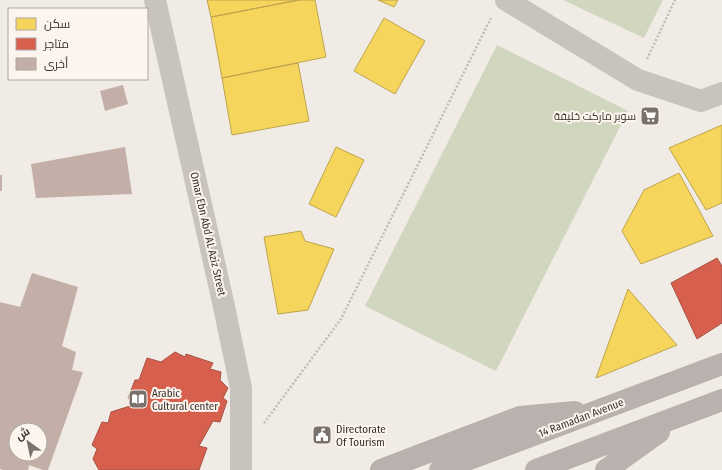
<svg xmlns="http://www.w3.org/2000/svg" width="722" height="470" font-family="'Fira Sans Condensed',Cairo,sans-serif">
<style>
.green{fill:#d1d6bf}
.homes{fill:#f6d55c;stroke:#bea44d}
.shops{fill:#d6604d;stroke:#a85243}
.building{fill:#c3afa7;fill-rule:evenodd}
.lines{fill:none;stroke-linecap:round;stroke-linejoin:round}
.path{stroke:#c2bbb6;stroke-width:2.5;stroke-dasharray:2 2;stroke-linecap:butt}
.minor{stroke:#c9c3be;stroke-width:22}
.major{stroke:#b8b1ad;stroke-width:22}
.labels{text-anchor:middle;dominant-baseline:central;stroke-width:4;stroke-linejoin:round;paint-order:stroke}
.poi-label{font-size:11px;fill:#3b302b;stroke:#fbf5ee;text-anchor:start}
.street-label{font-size:11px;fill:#3b302b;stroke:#fbf5ee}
</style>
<rect width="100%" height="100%" fill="#f0ebe5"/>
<path class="green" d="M563 0H663L644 38Z
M497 45 628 111 496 371 365 306Z"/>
<path class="homes" d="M207 0H299L211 17Z
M299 0H315L326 57 222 78 211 17Z
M378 0H398L394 7Z
M384 18 425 41 395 94 354 71Z
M298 63 309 121 232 135 222 78Z
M722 125V203L706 210 669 148Z
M336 147 364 160 336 217 309 204Z
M679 173 713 236 641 264 622 231 644 190Z
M301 231 305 241 334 249 308 310 278 314 264 237Z
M628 289 677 345 596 378Z"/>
<path class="shops" d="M717 258 722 266V323L697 339 671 283Z
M175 352 185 357 186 354 213 363 210 369 221 372 220 380 228 388 223 398 227 401 220 422 213 421 199 446 207 448 199 470H99L93 459 97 449 92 445 102 422 108 423 111 412 130 406 131 401 128 398 135 380H139L147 358 161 362Z"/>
<path class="building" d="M123 85 128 104 105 111 100 91Z
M125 147 132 194 36 198 31 164Z
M0 175H2V191H0Z
M32 273 78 287 62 346 76 352 72 370 83 372 48 470H43L29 465 28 470H3L0 469V302L20 307ZM16 430H40V454H16Z"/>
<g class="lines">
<path class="path" d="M647 59 675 0
M264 423 341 319 491 18"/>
<path class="minor" d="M155 0 223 302 241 388V470
M506 0 638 80 701 101 722 93"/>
<path class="major" d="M381 470 520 417 575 412
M440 470 722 364
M536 470 722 400
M606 470 659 432"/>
</g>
<defs>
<symbol id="supermarket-square" viewBox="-11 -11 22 22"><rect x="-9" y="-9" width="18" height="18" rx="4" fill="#7a716c" stroke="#fbf5ee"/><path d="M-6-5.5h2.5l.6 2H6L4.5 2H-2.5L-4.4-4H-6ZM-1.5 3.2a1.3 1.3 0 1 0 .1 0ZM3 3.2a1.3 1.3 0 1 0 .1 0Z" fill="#fff"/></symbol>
<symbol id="library-square" viewBox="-11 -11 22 22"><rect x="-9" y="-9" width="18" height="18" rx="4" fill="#7a716c" stroke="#fbf5ee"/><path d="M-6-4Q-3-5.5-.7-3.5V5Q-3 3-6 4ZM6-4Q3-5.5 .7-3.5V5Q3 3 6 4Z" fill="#fff"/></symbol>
<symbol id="civic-square" viewBox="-11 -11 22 22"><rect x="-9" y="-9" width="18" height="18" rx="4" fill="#7a716c" stroke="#fbf5ee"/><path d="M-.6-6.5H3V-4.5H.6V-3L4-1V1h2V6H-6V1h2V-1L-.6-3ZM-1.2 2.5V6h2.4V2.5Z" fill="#fff"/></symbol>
</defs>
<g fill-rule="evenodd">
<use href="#supermarket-square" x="639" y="105" width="22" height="22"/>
<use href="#library-square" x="127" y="388" width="22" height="22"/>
<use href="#civic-square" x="311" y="424" width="22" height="22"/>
</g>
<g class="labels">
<g class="poi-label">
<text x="636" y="116" text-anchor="end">سوبر ماركت خليفة</text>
<text x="152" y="393">Arabic<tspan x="152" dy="13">Cultural center</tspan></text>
<text x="336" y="429">Directorate<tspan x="336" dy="13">Of Tourism</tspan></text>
</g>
<g class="street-label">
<text transform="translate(208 234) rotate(77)">Omar Ebn Abd AL Aziz Street</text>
<text transform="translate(581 418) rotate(-21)">14 Ramadan Avenue</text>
</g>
</g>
<rect x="8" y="8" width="140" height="72" fill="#fbf5ee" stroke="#aea6a0"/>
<rect x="16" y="18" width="20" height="12" fill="#f6d55c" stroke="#aea6a0"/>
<text x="44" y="28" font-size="12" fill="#3b302b">سكن</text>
<rect x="16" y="38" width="20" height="12" fill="#d6604d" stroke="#aea6a0"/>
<text x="44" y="48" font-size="12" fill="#3b302b">متاجر</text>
<rect x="16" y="58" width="20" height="12" fill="#c3afa7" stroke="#aea6a0"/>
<text x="44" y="68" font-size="12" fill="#3b302b">أخرى</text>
<g transform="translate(28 442) rotate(327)"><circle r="19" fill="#fbf5ee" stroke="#aea6a0"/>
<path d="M0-3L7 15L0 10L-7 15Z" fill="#7a716c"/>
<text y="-6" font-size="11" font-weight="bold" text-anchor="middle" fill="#3b302b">ش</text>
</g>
</svg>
